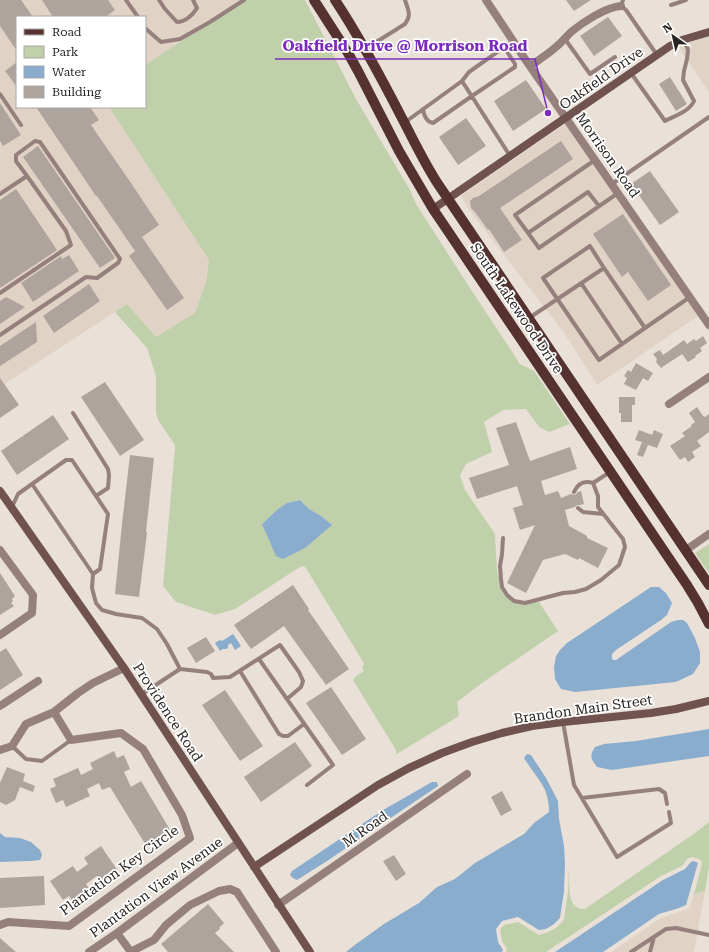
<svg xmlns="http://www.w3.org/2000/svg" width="709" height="952" font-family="'Roboto Serif',serif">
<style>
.built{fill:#e0d2c4}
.green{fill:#c0d0aa;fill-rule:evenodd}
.water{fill:#8aadce}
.building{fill:#aea49d}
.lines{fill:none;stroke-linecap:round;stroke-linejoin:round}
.lane{stroke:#96807d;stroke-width:4}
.street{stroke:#96807d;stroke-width:8}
.secondary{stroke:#70524f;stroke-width:8}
.primary{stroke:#55322f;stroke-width:10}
.labels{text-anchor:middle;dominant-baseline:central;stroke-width:3.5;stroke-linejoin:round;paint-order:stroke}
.street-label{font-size:14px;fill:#292522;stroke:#fff}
.leader{fill:none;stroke:#7b2cbf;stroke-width:1.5}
.callout-dot{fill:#7b2cbf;stroke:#fff;stroke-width:1.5}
.callout-label{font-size:15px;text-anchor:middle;font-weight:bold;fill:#7b2cbf;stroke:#fff;stroke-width:3.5;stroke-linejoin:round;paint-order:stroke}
</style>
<rect width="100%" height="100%" fill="#e9e0d7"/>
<path class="built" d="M0 0H244L145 65V17H17V107H109L209 260 206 282 195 313 166 331 156 337 127 304 0 387Z
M709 37V92L683 54 679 47 684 44Z
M565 124 698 316 597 385 565 334 468 208 461 196Z
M705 891 694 952H611L661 918 688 909 690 906 694 894Z"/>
<path class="green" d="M244 0H305L356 99 410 190 416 204 466 282 520 364 534 371 570 424 549 432 539 427 526 409 503 410 484 422 492 452 466 464 460 475 465 490 495 534 497 572 503 587 515 603 539 602 558 631 482 683 457 702 459 716 395 755 396 753V750L353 680 356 676 364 671 362 667 364 664 363 662 306 568 304 566 300 567 235 609 215 615 176 602 163 586 175 448V445L158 420 156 413V376L147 348 115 312 127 304 156 337 195 313 206 282 209 260 109 107H145V65ZM300 500 309 509 321 516 262 524 278 509 287 503Z
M709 544V573L695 553Z
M709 822V867L705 891 694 894 702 864 701 860 693 857 688 858 682 866 661 876 546 952H506L507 949 502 941 500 930 504 925 518 922 539 935C549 932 558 929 564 919L568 892 569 868C570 881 565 911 585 909L695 833Z"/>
<path class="water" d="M300 500 309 509 321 516 332 525 305 548 283 559 276 556 262 524 278 509 287 503Z
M651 587H659L666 593 672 603 667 615 661 620 616 650 612 654V658L613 660H616L671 622 678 620H683L687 623 695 638 700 652V663L693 674 676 682 575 692 561 689 555 679 554 667 556 656 560 650 567 643Z
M233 634 241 646 235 650 231 643 228 645V648L226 649H223L220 651 215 643 220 640 222 641Z
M709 729V756L612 770 597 767C591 759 589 756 595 747L604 744 636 741Z
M527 754 531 755 546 778 558 801 559 819 564 846 565 864 564 891 560 918 554 924 546 929 539 930 518 917 502 921 496 929 498 942 503 950 502 952H346L356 944 384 924 419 903 437 887 455 879 475 863 524 834 534 823 549 812C549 803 547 793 543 786 537 776 530 768 524 758Z
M432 782H437L438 786 327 861 297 880 293 878 290 875 292 871 383 810Z
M0 833 5 837 20 838 31 842 40 850 42 855 40 860 30 861 0 862Z
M694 861 698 863 686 905 679 908 659 914 603 952H555L663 880 685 869 691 862Z"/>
<path class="building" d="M0 0H21L33 17H17V51L0 26Z
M42 0H108L115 10 105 17H53Z
M566 0H591L574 11Z
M608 17 622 36 594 56 580 36Z
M17 62V87L5 71Z
M670 77 687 104 676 111 659 84Z
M526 80 546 109 513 131 494 101Z
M0 103 21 135 3 146 0 141Z
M36 107H90L99 120 91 125 131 183 159 225 142 237 184 298 167 310 129 256 135 251 97 196H96Z
M466 118 486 146 458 165 439 137Z
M561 141 573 159 500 208 522 240 504 252 489 229 488 230 475 212 471 208 470 201 473 198 479 196Z
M38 146 115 258 100 268 23 157Z
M650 171 679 212 660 225 631 184Z
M16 189 57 250 0 288V200Z
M623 214 671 285 648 301 628 272 622 277 593 234Z
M69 255 79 271 33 302 21 283 61 256 62 259Z
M89 284 100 301 54 333 43 316Z
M6 297 25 307 0 324V301Z
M36 322 37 342 0 366V346Z
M703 336 707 343 700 348 702 351 695 356 696 357 688 362 682 354 661 368 656 362 657 359 653 354 660 350 663 355 684 340 687 344 694 339 696 341Z
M636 363 653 373 648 381 643 378 636 390 624 384 627 378 624 376 628 370 631 372Z
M0 378 19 405 0 418Z
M105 382 144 440 120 456 81 397Z
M619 397H635V405H632V422H621V413H619Z
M697 407 703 416 705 417 709 414V432L697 441 701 446 692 452 695 457 688 462 685 457 680 460 670 446 685 436 682 433 692 426 691 425 695 422 689 413Z
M53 415 69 439 17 475 1 451Z
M516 422 530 461 570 447 577 469 541 481 545 495 558 491 561 498 571 494 575 495 578 492 581 491 584 504 580 505H577L575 507 565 510 569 526 587 536V538L608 548 598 568 579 558 578 560 565 554 543 560 526 593 507 583 535 525 520 530 513 508 523 505 517 486 477 499 469 478 509 465 496 428Z
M639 430 652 435 654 430 663 434 657 448 648 445 643 457 637 455 642 442 635 440Z
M130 455 154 458 146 532 147 533 139 597 115 594 122 524Z
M0 573 15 596 12 599 13 601 11 603 14 606 0 615Z
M293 585 309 609 308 610 349 669 326 685 284 626 251 649 234 625Z
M206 637 215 651 196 663 187 648Z
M6 648 23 675 0 690V652Z
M331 687 366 739 342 755 306 703Z
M225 690 263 746 240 761 202 705Z
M295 742 312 766 261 802 244 777Z
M114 751 117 758 124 755 130 769 124 772 131 787 141 781 172 833 147 847 110 787 102 790 99 783 87 789 90 796 66 807 63 800 56 803 50 789 56 786 53 779 78 768 81 775 93 769 90 763Z
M7 767 25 774 23 781 35 786 33 792 20 787 15 800 6 805 0 802V783Z
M502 791 512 810 501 816 491 797Z
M101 846 118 871 101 882 97 876 86 884 90 890 73 902 69 896 63 900 50 881 73 866 77 872 88 864 84 858Z
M394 855 406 874 396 881 383 861Z
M44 876 45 905 0 908V878Z
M208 904 224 923 219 928 220 929 215 933 234 952H168L161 944Z
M0 938 16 952H0Z"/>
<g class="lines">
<path class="lane" d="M126 0 138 17
M159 0 165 9 177 22C185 22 193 15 197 8L193 0
M623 0 621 6 626 10 657 55
M671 5 686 0
M145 28 161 42 180 39 210 22 244 0
M565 39 590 74 615 57
M365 49 405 24C412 15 408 10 405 0
M631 73 665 121C674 116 689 112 694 101L683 80 684 71 687 59 688 50 684 39
M462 81 510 156
M0 94 21 125
M423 109C424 116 427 122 433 123L472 96 512 69 515 67V64L504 47
M404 123 462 81 469 72 513 41
M595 160 515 215 539 248 618 193
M612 184 709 117
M0 194 27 176 16 161V155L35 141 40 142 120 259 118 263 97 278 86 277 0 335
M528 233 588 192 599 206
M604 268 590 246 543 278 599 360 645 328
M581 283 622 344
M0 293 71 245 66 231 27 176
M529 318 604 268 645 328 690 297
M73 413 108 469 109 475 108 488 96 496
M574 492C578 483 584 480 593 483
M12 507 18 494 32 484 66 460H72L108 514 100 569 93 574 32 484
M578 508 583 512 603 514
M503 538 502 554 500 566 501 579 502 587 507 595 514 601 525 603 563 593 575 592 586 589 601 580 619 565 625 547 623 539 605 516 598 507V496L593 483 610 472
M93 574 92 588 96 603 102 610 116 614 142 618 157 629 167 644 180 669 142 694
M259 659 333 765 307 785
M180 669 207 672 211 674 213 678 230 677 280 645 299 672 303 681 301 687 287 699
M240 671 279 734 283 736H288L304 724
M563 722 574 785 617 857 671 823 669 812
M12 746 26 759 42 761 71 740
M582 798 659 789 665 793 667 804
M631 952 666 929 676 928 709 935
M650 952 654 937"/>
<path class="street" d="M486 0 525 59 709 325
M530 66C539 60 548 54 556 47 561 43 566 37 571 32 583 22 606 7 621 6
M669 404 709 377
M0 550 33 595 32 613 0 635
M686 550 709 534
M0 706 38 681
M0 750 12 746 26 724 54 712 78 693 93 683 124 668
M278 905 467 774
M0 925 8 922 69 926 190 838 182 815 143 749 121 733 71 740 54 712
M117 933 131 952
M89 952 117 933 238 843
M130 952 154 940 166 925 190 905 219 891 230 889 237 892 276 952"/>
<path class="secondary" d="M433 209 670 46 682 40 709 32
M0 491 124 668 310 952
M254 867 378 785 409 768 442 753 472 742 502 733 532 726 563 722 651 713 676 709 709 701"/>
<path class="primary" d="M314 0 348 53 358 71 399 151 433 209 687 585 698 603 709 624
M335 0C361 39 383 81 404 122 415 143 425 164 438 184L709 585"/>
</g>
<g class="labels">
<g class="street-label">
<text transform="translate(601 78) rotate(-35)">Oakfield Drive</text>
<text transform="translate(608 155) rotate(55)">Morrison Road</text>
<text transform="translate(517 308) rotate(56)">South Lakewood Drive</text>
<text transform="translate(583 709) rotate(-8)">Brandon Main Street</text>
<text transform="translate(168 712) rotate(57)">Providence Road</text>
<text transform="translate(365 829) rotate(-35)">M Road</text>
<text transform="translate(119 870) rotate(-36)">Plantation Key Circle</text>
<text transform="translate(156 887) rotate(-36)">Plantation View Avenue</text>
</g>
</g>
<path class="leader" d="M548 113L535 59H275"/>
<circle class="callout-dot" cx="548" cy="113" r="4"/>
<g class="callout-label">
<text x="405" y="51">Oakfield Drive @ Morrison Road</text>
</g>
<rect x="16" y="16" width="130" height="92" fill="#ffffff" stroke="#a9a8a7"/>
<rect x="24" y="29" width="20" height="6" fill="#55322f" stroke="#a9a8a7"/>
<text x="52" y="36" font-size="12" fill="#292522">Road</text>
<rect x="24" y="46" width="20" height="12" fill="#c0d0aa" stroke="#a9a8a7"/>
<text x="52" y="56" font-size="12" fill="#292522">Park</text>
<rect x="24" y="66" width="20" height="12" fill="#8aadce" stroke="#a9a8a7"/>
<text x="52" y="76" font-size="12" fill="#292522">Water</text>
<rect x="24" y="86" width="20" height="12" fill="#aea49d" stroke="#a9a8a7"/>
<text x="52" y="96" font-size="12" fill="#292522">Building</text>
<g transform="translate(673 36) rotate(326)" stroke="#ffffff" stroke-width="3" paint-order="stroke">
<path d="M0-3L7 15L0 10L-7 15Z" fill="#292522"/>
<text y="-6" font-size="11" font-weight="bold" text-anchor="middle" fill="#292522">N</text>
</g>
</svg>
